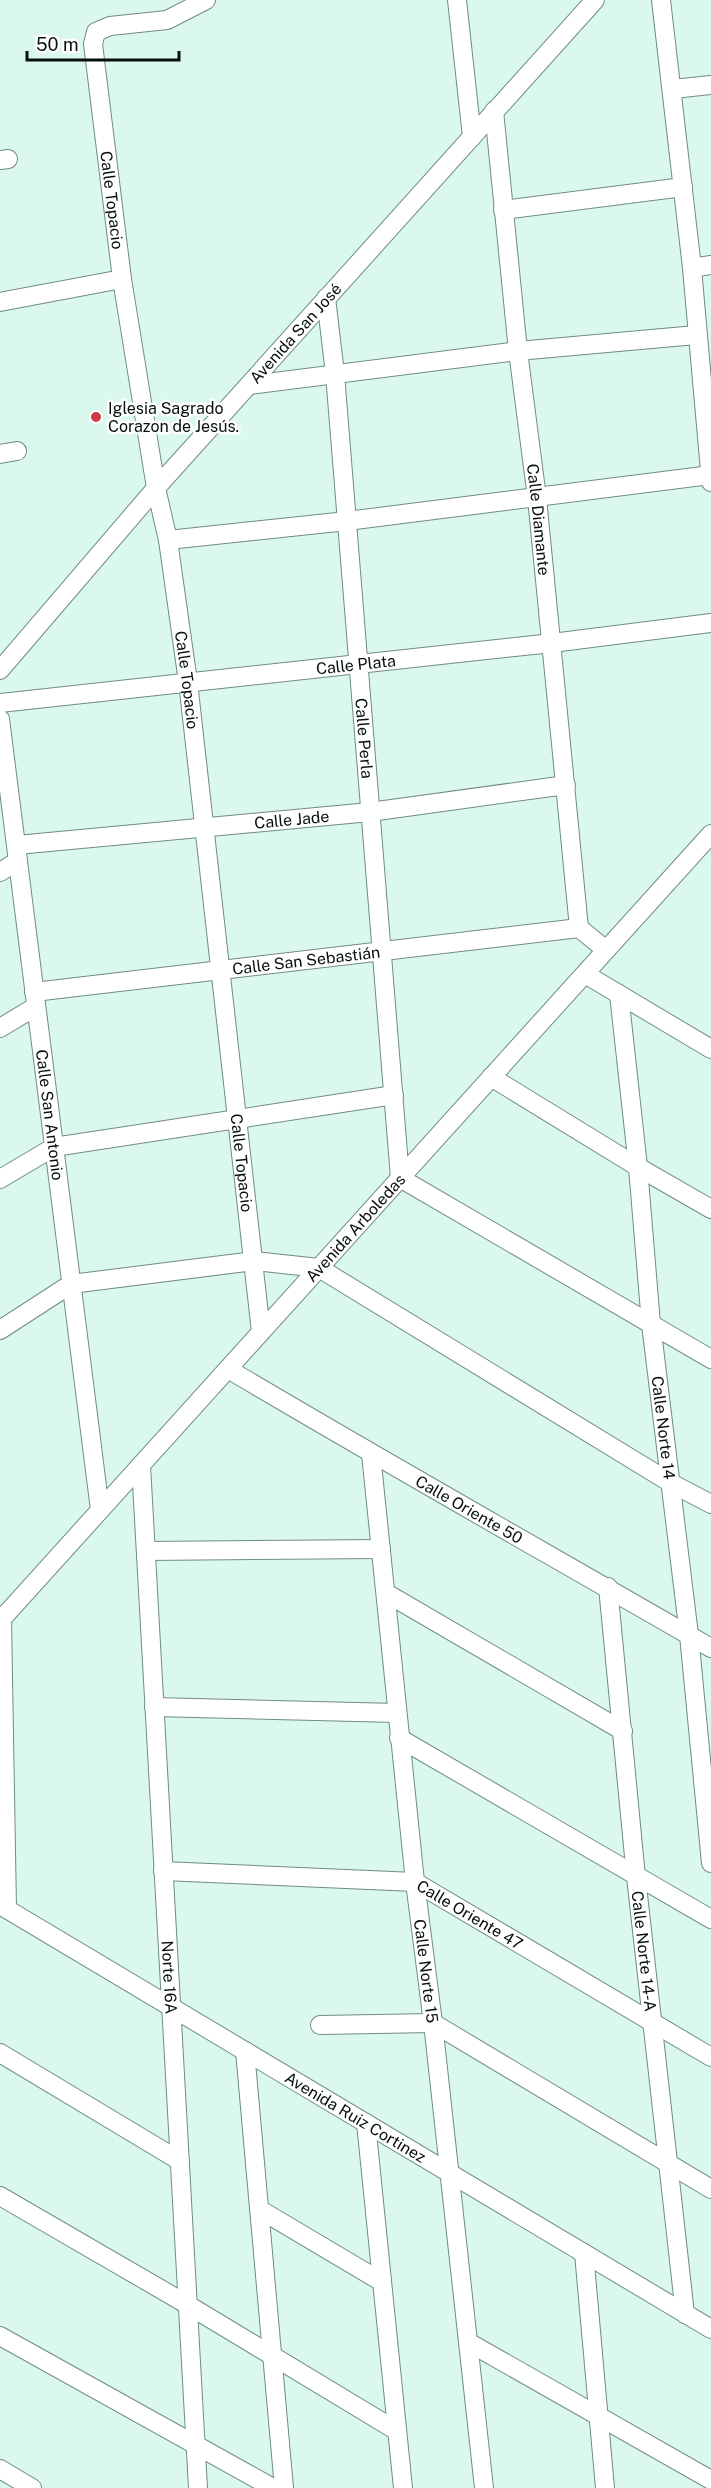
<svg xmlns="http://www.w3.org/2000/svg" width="711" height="2488" font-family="'Public Sans',sans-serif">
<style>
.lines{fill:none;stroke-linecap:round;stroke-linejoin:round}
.minor-casing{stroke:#718c81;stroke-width:20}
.minor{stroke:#fff;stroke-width:18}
.poi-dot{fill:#cc3b4a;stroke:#fff;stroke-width:2}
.labels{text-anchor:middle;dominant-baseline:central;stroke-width:5;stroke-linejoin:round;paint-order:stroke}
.street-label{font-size:16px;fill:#060f0c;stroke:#fff}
.poi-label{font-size:16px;fill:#060f0c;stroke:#fff;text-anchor:start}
</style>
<rect width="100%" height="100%" fill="#dbf8ed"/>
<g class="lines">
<defs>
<g id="minor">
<path id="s1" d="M206 0 167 20 110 26 96 32 93 44 122 279 156 488 168 540 188 682 261 1332"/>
<path d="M457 0 472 137"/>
<path d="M661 0 692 268 711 482"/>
<path d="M673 89 711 85"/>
<path id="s2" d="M494 111 518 351 537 498 579 928"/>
<path d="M0 160 8 159"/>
<path d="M503 210 683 187"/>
<path d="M692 268 711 265"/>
<path id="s3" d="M326 298 335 374 400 1178 711 1359"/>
<path d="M0 302 122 279"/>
<path d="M250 385 518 351 696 335"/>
<path d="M0 454 17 451"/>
<path d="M168 540 347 521 711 475"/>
<path id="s4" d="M0 670 156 488 595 0"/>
<path id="s5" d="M0 703 552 643 711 623"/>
<path id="s6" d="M0 719 100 1510"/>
<path id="s7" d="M17 845 370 812 566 785"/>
<path d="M0 872 18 861"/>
<path d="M579 928 606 950"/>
<path d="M585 974 711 1049"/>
<path id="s8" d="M34 992 579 928"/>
<path id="s9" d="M619 994 638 1167 651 1324 689 1635 711 1863"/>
<path d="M0 1028 35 1007"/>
<path d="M491 1077 638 1167 711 1209"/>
<path d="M0 1179 54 1147 394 1095"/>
<path d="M0 1330 71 1284 254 1261 319 1268 671 1483 711 1504"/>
<path id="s10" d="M228 1369C388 1464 550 1555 711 1648"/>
<path id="s11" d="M371 1454 415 1882 433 2023 484 2488"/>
<path id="s12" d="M141 1465 198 2488"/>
<path d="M146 1551 381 1549"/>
<path id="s13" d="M608 1587 636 1877 685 2314"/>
<path d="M386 1593 623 1731"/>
<path d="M2 1618 7 1909"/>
<path id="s14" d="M0 1621 711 834"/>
<path d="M154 1707 397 1713"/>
<path d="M399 1738 711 1919"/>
<path id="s15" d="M163 1871 415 1882 711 2057"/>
<path id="s16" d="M0 1905 711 2329"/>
<path d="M320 2025 433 2023 711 2189"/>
<path d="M245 2051 284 2488"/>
<path d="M0 2053 180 2161"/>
<path d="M366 2123 403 2488"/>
<path d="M0 2196 188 2305 397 2431"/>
<path d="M259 2209 382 2282"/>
<path d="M584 2253 605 2488"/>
<path d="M0 2336 273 2488"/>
<path d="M468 2342 711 2480"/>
<path d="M0 2469 32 2488"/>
</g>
</defs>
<use href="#minor" class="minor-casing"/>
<use href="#minor" class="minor"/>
</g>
<circle class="poi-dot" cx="96" cy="417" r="6"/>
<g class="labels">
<g class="street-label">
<text stroke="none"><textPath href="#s1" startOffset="286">Calle Topacio</textPath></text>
<text stroke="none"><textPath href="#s4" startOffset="448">Avenida San José</textPath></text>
<text stroke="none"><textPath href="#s2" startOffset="411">Calle Diamante</textPath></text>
<text stroke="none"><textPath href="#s5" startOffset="358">Calle Plata</textPath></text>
<text stroke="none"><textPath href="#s1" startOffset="772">Calle Topacio</textPath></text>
<text stroke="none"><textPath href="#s3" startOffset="442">Calle Perla</textPath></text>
<text stroke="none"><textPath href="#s7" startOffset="276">Calle Jade</textPath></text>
<text stroke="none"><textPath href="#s8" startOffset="274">Calle San Sebastián</textPath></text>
<text stroke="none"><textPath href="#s6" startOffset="399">Calle San Antonio</textPath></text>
<text stroke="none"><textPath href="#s1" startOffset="1258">Calle Topacio</textPath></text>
<text stroke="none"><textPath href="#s14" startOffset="530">Avenida Arboledas</textPath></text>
<text stroke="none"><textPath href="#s9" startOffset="436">Calle Norte 14</textPath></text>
<text stroke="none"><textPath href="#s10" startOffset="279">Calle Oriente 50</textPath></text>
<text stroke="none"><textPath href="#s15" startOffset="316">Calle Oriente 47</textPath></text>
<text stroke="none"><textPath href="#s13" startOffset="366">Calle Norte 14-A</textPath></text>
<text stroke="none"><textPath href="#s11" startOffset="520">Calle Norte 15</textPath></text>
<text stroke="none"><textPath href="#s12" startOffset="513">Norte 16A</textPath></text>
<text stroke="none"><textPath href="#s16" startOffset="414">Avenida Ruiz Cortinez</textPath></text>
</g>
<g class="poi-label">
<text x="108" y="408">Iglesia Sagrado<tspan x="108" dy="18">Corazon de Jesús.</tspan></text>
</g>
</g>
<path d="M27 51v9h152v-9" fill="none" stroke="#060f0c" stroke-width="3"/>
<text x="36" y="51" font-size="18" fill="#060f0c" stroke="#ffffff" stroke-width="4.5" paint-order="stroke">50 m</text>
</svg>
